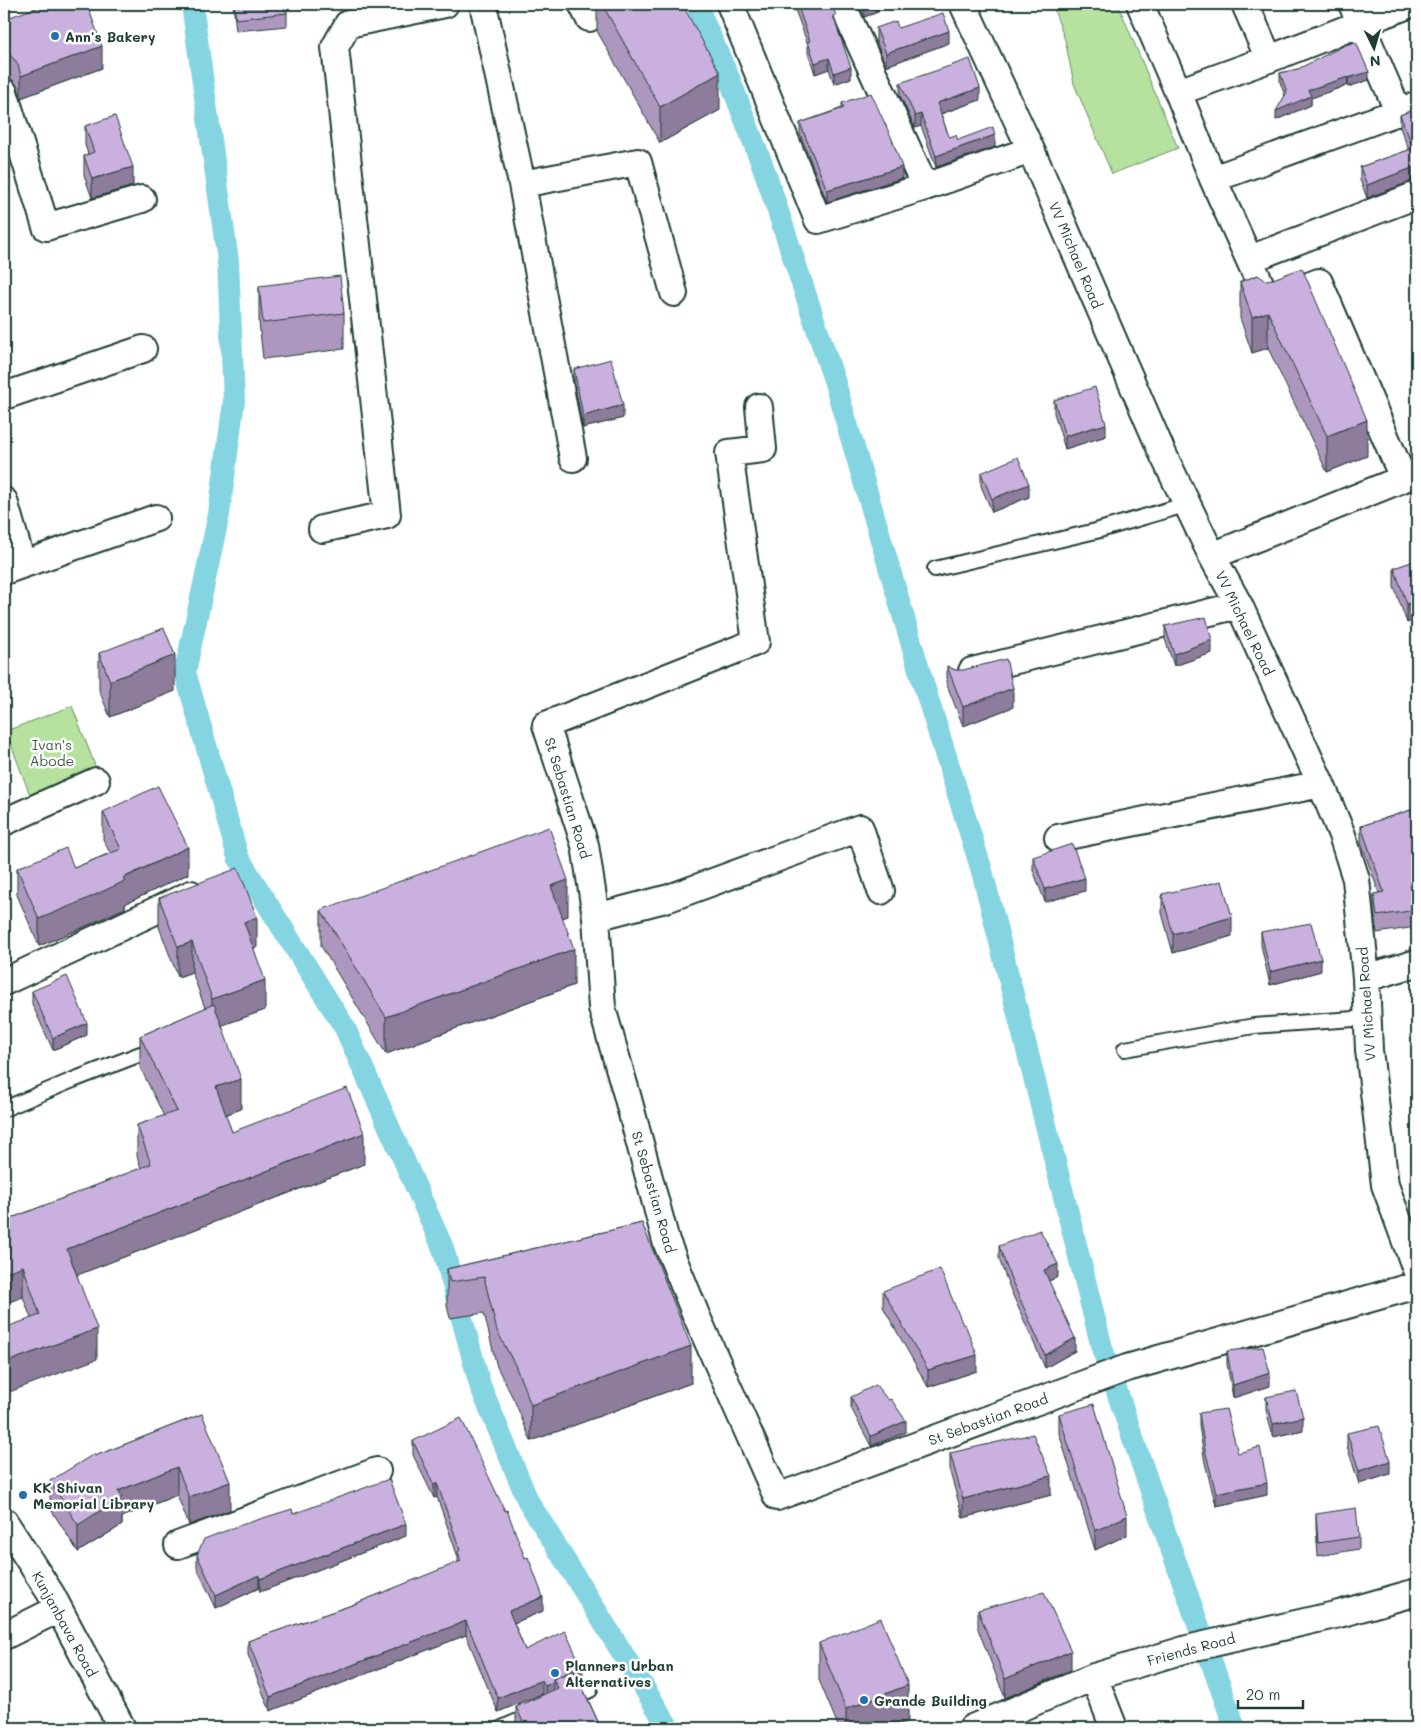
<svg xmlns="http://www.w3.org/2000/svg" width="1421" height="1732" font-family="Mali,sans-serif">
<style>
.green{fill:#b6e19e;stroke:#6a8f69}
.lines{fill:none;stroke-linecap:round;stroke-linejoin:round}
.canal{stroke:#85d4e2;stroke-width:22}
.service-casing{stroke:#1f3d34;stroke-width:18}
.minor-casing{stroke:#1f3d34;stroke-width:30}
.service{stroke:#fff;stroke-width:14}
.minor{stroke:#fff;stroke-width:26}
.wall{fill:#ae97bf;stroke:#1f3d34}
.shaded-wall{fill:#8d7b9b;stroke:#1f3d34}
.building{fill:#cab0de;stroke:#1f3d34}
.poi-dot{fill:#1f6fb2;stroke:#fff;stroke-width:2}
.labels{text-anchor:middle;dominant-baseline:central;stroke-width:5;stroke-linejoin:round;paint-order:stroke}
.poi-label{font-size:14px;font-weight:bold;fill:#1f3d34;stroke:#fff;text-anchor:start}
.street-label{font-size:14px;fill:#1f3d34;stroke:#fff}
.park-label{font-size:14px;fill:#3d5e49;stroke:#fff}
</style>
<rect width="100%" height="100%" fill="#fff"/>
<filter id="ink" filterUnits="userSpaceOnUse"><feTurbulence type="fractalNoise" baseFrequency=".02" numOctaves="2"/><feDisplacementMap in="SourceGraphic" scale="10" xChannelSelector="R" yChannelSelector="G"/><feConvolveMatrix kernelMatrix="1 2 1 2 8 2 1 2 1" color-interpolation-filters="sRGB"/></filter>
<g filter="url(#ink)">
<path class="green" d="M1052 4H1118L1178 148 1112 174 1074 84 1065 40Z
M72 706 98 773 31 798 6 731Z"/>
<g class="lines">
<path class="canal" d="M192 4 228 261 234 401 219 514 185 672 238 857 345 1028 443 1248 480 1385 528 1501 669 1728
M696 4 731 83 765 172 835 383 923 683 982 871 1102 1348 1163 1526 1235 1728"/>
<defs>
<path id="service" d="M935 569 1096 531 1188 504
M1125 1049 1254 1026 1354 1019 1369 1016
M4 1109 73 1080 156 1048
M568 1700 590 1690
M502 1728 532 1715"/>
<path id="minor" d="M483 4 522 184 573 458
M582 4 589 18
M730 4 818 220 925 187 1031 150
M842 4 925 187
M963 4 1031 150 1162 452 1212 556 1239 605 1321 784 1342 835 1356 879 1366 978 1369 1050 1385 1185 1417 1272
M1140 4 1178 92 1213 179 1268 301 1319 282 1403 478
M1245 4 1269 59
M1352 4 1399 113
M4 92 46 227 142 199
M1178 92 1269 59 1411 4
M1213 179 1417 105
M522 184 638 162 674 293
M1250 259 1417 195
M4 396 143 349
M759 407 763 449 729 453 756 642 546 725 585 845 596 917 602 1008 627 1095 666 1241 696 1315 777 1497 1127 1368 1417 1285
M4 501 22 563
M322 529 387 515 335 47 348 24 445 4
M1212 556 1417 473
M4 571 156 518
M972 671 1239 605
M4 822 96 781
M1058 838 1321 784
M596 917 669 898 860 828 881 891
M1366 978 1417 963
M4 982 191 894
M4 1521 51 1594 122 1728
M178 1545 377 1471
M4 1636 58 1609
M1094 1677 1114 1728
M972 1728 1094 1677 1187 1649 1339 1614 1417 1592"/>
</defs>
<use href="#service" class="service-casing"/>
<use href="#minor" class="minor-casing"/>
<use href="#service" class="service"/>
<use href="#minor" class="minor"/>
</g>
<path class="wall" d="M233 4H285L287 13V26L236 31Z
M597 4H682L720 110 660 143 597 31Z
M793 4H831L851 78 834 84 829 69 815 74 808 53V45Z
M858 4H878V12L864 17Z
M4 19 102 68 21 98 18 87 14 81 11 79 4 60Z
M876 28H898L949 43 886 66 876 41Z
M1298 69 1369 80 1348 87V85L1311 98V105L1276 120 1285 96 1280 82V73Z
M900 83 980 100 941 114 949 137 958 140 995 147 936 167 921 126 915 128 900 95Z
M842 103 902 178 827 202 800 134V123L842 108Z
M1417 108V181H1412L1367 198 1360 180V167L1409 150 1400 128V115Z
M85 126 133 186 92 198 84 175V156L88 154 85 145Z
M1258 275 1367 456 1327 472 1268 348 1252 353 1240 318V282Z
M259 286 344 313V349L263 359 259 322Z
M574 369 623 418 583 428 574 382Z
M1054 400 1106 436 1065 449 1054 413Z
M981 473 1029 497 992 512 981 486Z
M1417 552V618L1407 623 1394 587V568L1416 561V553Z
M1165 626 1212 653 1174 666 1165 639Z
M99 653 175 691 110 717 99 690Z
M947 666 955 670 1013 707 963 726 947 685Z
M1417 808V933L1416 927 1377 933 1374 911V894L1379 893 1361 843V826Z
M103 812 188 874 125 904V908L82 928 39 946 17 895V868H74L110 853 103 839Z
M1033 857 1085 891 1045 902 1033 870Z
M1162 894 1232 936 1173 953 1162 913Z
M159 898 257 947 253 948 265 1010 222 1025 241 1109 225 1115 232 1132 364 1164 77 1275 97 1359 31 1318 23 1297 4 1221 141 1168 137 1156V1125L164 1116 140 1067V1036L205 1008 192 972 178 977 159 927Z
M321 910 568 916 562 918 574 985 386 1054 321 946Z
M1261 932 1321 971 1270 985 1261 945Z
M32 991 87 1035 53 1050 32 1004Z
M642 1223 691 1383 531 1441 515 1402 497 1367 484 1313 450 1318 447 1306V1269Z
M999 1246 1058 1277 1048 1281 1075 1351 1045 1368 1011 1291 999 1259Z
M883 1291 977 1371 928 1387 883 1307Z
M1227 1351 1270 1386 1233 1398 1227 1364Z
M851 1397 906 1432 871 1446 851 1408Z
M1266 1397 1303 1430 1273 1437 1266 1410Z
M1199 1413 1238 1453 1267 1495 1216 1506 1205 1463 1199 1426Z
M202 1414 230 1510 189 1525 177 1495 122 1517V1525L78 1552 50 1508V1481L95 1456Z
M1059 1414 1127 1535 1095 1550 1059 1433Z
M1347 1433 1390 1474 1359 1484 1347 1446Z
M413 1441 543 1611 514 1623 525 1650 583 1683 581 1684 601 1728H516V1707L543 1695 542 1694 498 1712 466 1635 270 1711 248 1655V1641L352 1605 458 1563V1557L437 1497 434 1498 413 1455Z
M950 1453 1051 1495 963 1518 950 1472Z
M293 1514 406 1536 260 1592 259 1588 216 1608 197 1568V1555Z
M1316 1514 1359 1537V1549L1318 1556 1316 1527Z
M978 1610 1071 1670 1005 1698 978 1629Z
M819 1643 908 1721 889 1728H839L819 1680Z"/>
<path class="shaded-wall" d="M869 4H878V12L864 17V5Z
M949 31V43L886 66V53Z
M102 46V68L21 98V76Z
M829 58V69L815 74V63Z
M851 67V78L834 84V73Z
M1369 72V80L1348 87V78Z
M720 73V110L660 143V107Z
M1348 77V85L1311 98V105L1276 120V111L1308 90Z
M980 88V100L937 115V103Z
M921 114V126L915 128V116Z
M995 135V147L936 167V156Z
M1417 142V155L1412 157V144Z
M133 167V186L92 198V179Z
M902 167V178L827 202V190Z
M1412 168V181L1367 198V185Z
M1268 312V348L1252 353V317Z
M623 405V418L583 428V416Z
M1367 420V456L1327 472V436Z
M1106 424V436L1065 449V436Z
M1029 484V497L992 512V499Z
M1417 599V618L1407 623V604Z
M1212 640V653L1174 666V654Z
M175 655V691L110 717V681Z
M1013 688V707L963 726V707Z
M188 847V874L125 904V908L82 928 39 946V919Z
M1085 878V891L1045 902V889Z
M568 880V916L551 922V886Z
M257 917V947L244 952V922Z
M1232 917V936L1173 953V934Z
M192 942V972L178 977V947Z
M574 949V985L386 1054V1017Z
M1321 959V971L1270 985V972Z
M265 980V1010L212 1029V999Z
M87 1023V1035L53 1050V1038Z
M241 1079V1109L216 1118V1087Z
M364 1133V1164L67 1279V1249Z
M1058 1264V1277L1044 1283V1270Z
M23 1266V1297L4 1304V1273Z
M97 1329V1359L4 1394V1363Z
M1075 1338V1351L1045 1368V1355Z
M691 1346V1383L531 1441V1405Z
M977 1355V1371L928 1387V1370Z
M1270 1373V1386L1233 1398V1385Z
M1303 1417V1430L1273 1437V1424Z
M906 1421V1432L871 1446V1436Z
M1390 1461V1474L1359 1484V1471Z
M177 1467V1495L122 1517V1525L78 1552V1525L118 1491Z
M1051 1476V1495L963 1518V1499Z
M230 1482V1510L189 1525V1497Z
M437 1483V1497L434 1498V1485Z
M1267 1483V1495L1216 1506V1493Z
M1127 1516V1535L1095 1550V1531Z
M406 1524V1536L260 1592V1579Z
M259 1575V1588L216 1608V1595Z
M543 1597V1611L509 1625V1611Z
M466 1621V1635L270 1711V1697Z
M1071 1651V1670L1005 1698V1679Z
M583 1669V1683L558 1694V1688L554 1682Z
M542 1680V1694L498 1712V1698Z
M553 1682V1696L545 1700V1686Z
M908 1685V1721L889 1728H846V1709Z"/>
<path class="building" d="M47 4H87L102 46 21 76 18 65 14 59 11 57 4 38V19Z
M234 4H285L287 13 236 19Z
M602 4H682L720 73 660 107Z
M797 4H831L836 15 833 16 851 67 834 73 829 58 815 63 808 42 810 41Z
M943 13 949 31 886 53 876 28 896 21 898 28Z
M1356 42 1369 72 1348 78V77L1308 90 1311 96 1276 111 1287 92 1280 73 1298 69 1345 45Z
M970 59 980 88 937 103 949 137 956 135 958 140 993 127 995 135 936 156 921 114 915 116 900 83Z
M871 93 892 139 902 167 827 190 800 123 844 108 842 103Z
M1417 108V142L1412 144 1400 115Z
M115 116 133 167 92 179 84 156 94 152 85 126Z
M1417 147V168H1412L1367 185 1360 167Z
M1302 268 1367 420 1327 436 1268 312 1252 317 1240 282 1258 275 1265 280 1273 279Z
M340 276 344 313 263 323 259 286Z
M611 359 623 405 583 416 574 369Z
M1095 387 1106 424 1065 436 1054 400Z
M1018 457 1029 484 992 499 981 473Z
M1417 560V599L1407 604 1394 568Z
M1206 617 1212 640 1174 654 1165 626Z
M164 628 175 655 110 681 99 653Z
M1006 659 1013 688 963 707 947 666 955 670H963Z
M158 786 188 847 123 878 125 881 82 901 39 919 17 868 66 848 74 868 121 849 103 812Z
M1417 808V915L1416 910 1377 916 1374 894 1384 892 1361 826Z
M549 827 568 880 551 886 574 949 386 1017 321 910Z
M1072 844 1085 878 1045 889 1033 857Z
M238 868 257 917 244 922 265 980 212 999 192 942 178 947 159 898Z
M1222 881 1232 917 1173 934 1162 894Z
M1311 923 1321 959 1270 972 1261 932Z
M67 976 87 1023 53 1038 32 991Z
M214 1004 241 1079 216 1087 232 1132 347 1088 364 1133 67 1249 97 1329 4 1363V1328L40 1315 23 1266 4 1273V1221L151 1164 137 1125 177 1111 140 1036Z
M642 1223 691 1346 531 1405 515 1365 497 1331 484 1277 450 1282 447 1269Z
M1040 1230 1058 1264 1044 1270 1075 1338 1045 1355 1011 1279 999 1246Z
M940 1269 963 1325 965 1324 977 1355 928 1370 883 1291Z
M1263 1347 1270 1373 1233 1385 1227 1351Z
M876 1385 888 1400 891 1399 906 1421 871 1436 851 1397Z
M1296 1391 1303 1417 1273 1424 1266 1397Z
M1094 1404 1127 1516 1095 1531 1059 1414Z
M1226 1409 1238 1453 1260 1447 1267 1483 1216 1493 1205 1450 1199 1413Z
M202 1414 230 1482 189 1497 177 1467 118 1491 122 1497 78 1525 50 1481 94 1454 95 1456Z
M461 1418 505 1511 507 1510 525 1558 528 1557 543 1597 509 1611 525 1650 565 1631 583 1669 575 1673 574 1670 553 1679V1682L545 1686 542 1680 498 1698 466 1621 270 1697 248 1641 352 1605 461 1561 458 1552 460 1550 437 1483 434 1485 413 1441Z
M1379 1426 1390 1461 1359 1471 1347 1433Z
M1033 1434 1051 1476 963 1499 950 1453Z
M389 1479 406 1524 260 1579 259 1575 216 1595 197 1555 204 1539 241 1525 292 1509 293 1514Z
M1356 1508 1359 1537 1318 1543 1316 1514Z
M1044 1592 1071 1651 1005 1679 978 1610Z
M881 1618 908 1685 846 1709 819 1643Z
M574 1670 601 1728H526L516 1707 558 1688 553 1679Z"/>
</g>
<g class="poi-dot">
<circle cx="55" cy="36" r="5"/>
<circle cx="23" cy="1495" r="5"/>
<circle cx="555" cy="1673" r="5"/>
<circle cx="864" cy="1700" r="5"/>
</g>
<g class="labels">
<g class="poi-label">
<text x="65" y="36">Ann's Bakery</text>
<text x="33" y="1487">KK Shivan<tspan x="33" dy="16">Memorial Library</tspan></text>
<text x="565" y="1665">Planners Urban<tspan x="565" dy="16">Alternatives</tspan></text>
<text x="874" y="1700">Grande Building</text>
</g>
<g class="street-label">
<text transform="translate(1076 255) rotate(67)">VV Michael Road</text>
<text transform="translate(1245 623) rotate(64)">VV Michael Road</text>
<text transform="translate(568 798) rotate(73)">St Sebastian Road</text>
<text transform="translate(1366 1004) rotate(-94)">VV Michael Road</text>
<text transform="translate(654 1192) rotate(74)">St Sebastian Road</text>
<text transform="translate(988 1419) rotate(-20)">St Sebastian Road</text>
<text transform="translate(65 1624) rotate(61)">Kunjanbava Road</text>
<text transform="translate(1191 1649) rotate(-15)">Friends Road</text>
</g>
<g class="park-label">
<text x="52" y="744">Ivan's<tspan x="52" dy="16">Abode</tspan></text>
</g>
</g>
<rect width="1421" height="1732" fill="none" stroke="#fff" stroke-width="20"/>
<rect x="10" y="10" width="1401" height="1712" fill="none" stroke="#1f3d34" stroke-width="2" filter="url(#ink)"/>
<g transform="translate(1374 48) rotate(175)" stroke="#ffffff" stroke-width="4" paint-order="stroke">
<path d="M0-4L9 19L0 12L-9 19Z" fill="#1f3d34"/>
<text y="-8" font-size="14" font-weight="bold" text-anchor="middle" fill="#1f3d34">N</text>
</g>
<path d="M1238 1700v8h65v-8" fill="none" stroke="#1f3d34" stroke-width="2.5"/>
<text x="1246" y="1700" font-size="15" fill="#1f3d34" stroke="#ffffff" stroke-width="4" paint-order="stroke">20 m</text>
</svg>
